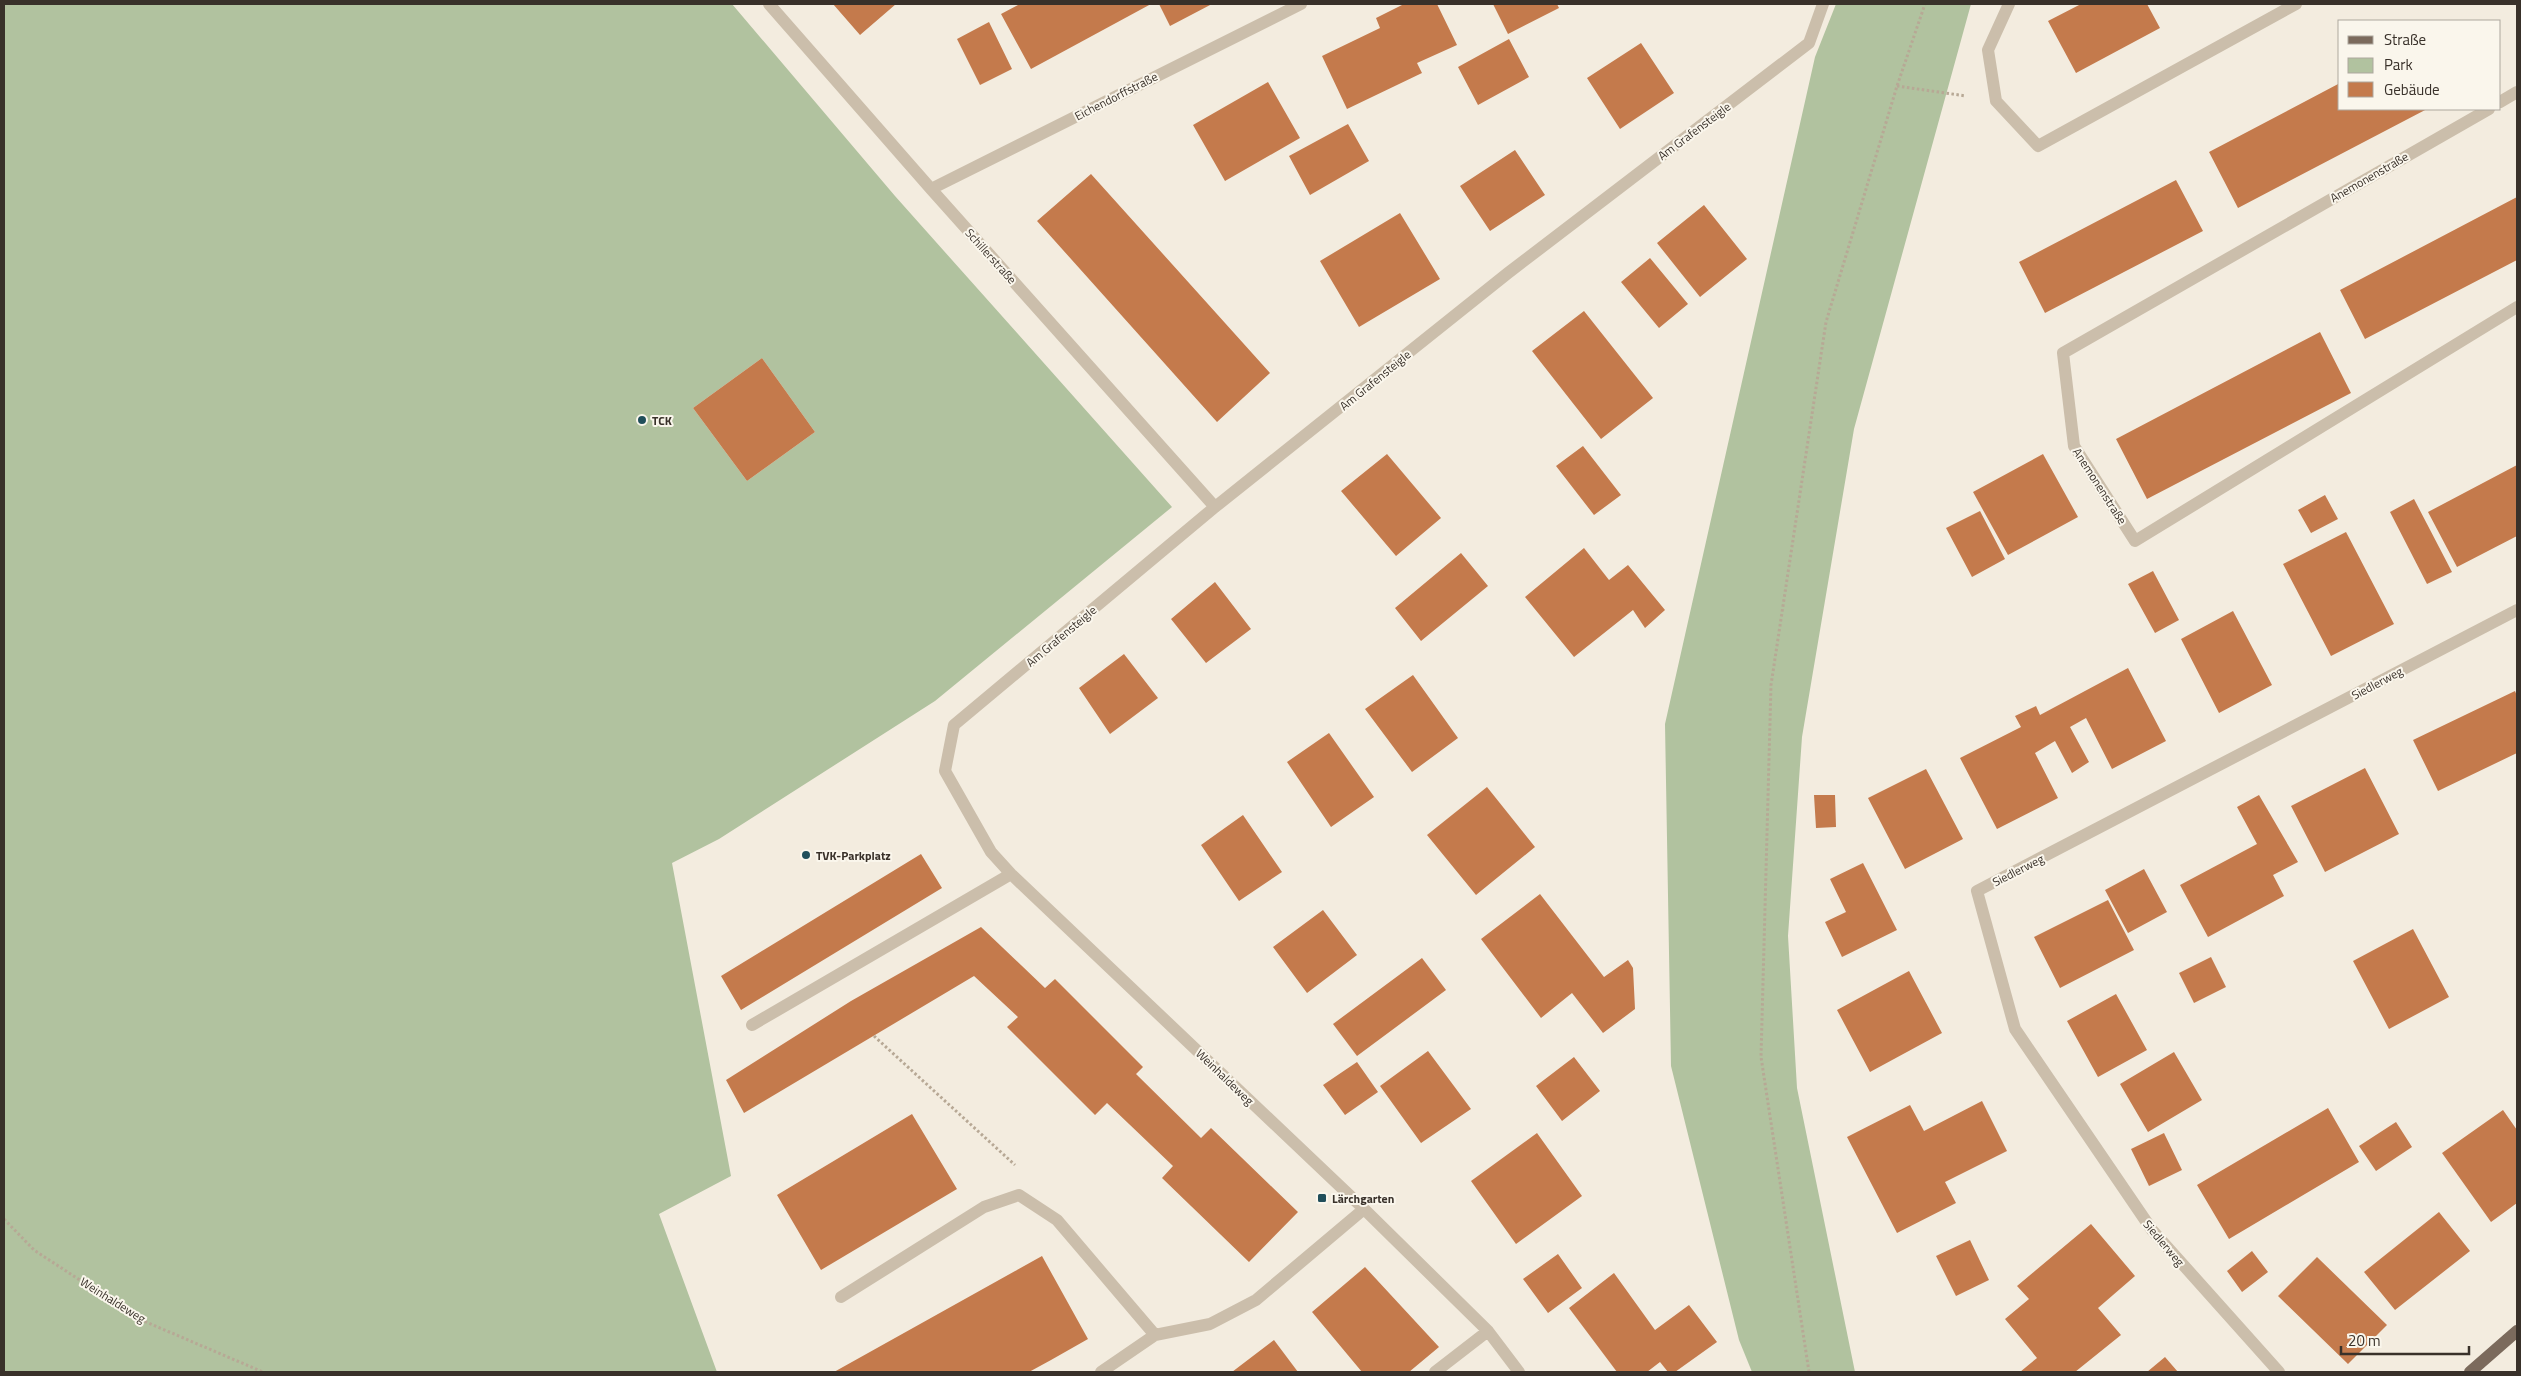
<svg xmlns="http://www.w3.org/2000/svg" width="2521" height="1376" font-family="'Titillium Web',sans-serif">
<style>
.green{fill:#b1c29f;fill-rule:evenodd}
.building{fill:#c47a4c}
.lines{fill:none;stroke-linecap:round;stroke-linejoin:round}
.path{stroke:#b7a895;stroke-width:3;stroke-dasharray:2.5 2.5;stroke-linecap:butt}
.minor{stroke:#cbbeab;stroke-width:12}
.major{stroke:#7b6a5c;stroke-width:12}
.poi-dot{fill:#204e5a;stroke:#faf6ec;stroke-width:2}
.labels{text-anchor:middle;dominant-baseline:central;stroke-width:4;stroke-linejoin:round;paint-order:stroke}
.street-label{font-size:12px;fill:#39312a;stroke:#faf6ec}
.poi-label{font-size:12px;font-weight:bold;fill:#39312a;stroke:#faf6ec;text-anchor:start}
</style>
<rect width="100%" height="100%" fill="#f3ecdf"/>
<path class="green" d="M4 4H732L895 196 1172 507 935 701 719 839 672 863 731 1176 659 1214 717 1372H4ZM762 358 815 432 747 481 693 408Z
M1836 4H1971L1854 429 1802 737 1788 936 1797 1088 1855 1372H1752L1739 1340 1671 1066 1665 724 1815 57Z"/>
<path class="building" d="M833 4H896L860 35Z
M1020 4H1151L1031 69 1001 14Z
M1159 4H1212L1170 26Z
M1404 4H1437L1457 45 1417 63 1422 73 1347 109 1322 56 1380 28 1376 18Z
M1493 4H1557L1559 8 1508 34Z
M2081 4H2147L2160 28 2076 73 2048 21Z
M989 22 1012 69 980 85 957 39Z
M1509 39 1529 77 1478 105 1458 67Z
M1641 43 1674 93 1620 129 1587 78Z
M1268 82 1300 138 1225 181 1193 125Z
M2340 83V109H2427L2238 208 2209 152Z
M1348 124 1369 161 1310 195 1289 156Z
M1515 150 1545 195 1490 231 1460 186Z
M1091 174 1270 373 1217 422 1037 221Z
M2176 180 2203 231 2045 313 2019 262Z
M2517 197V260L2365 339 2340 290Z
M1704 205 1747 259 1700 297 1657 243Z
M1400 213 1440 279 1359 327 1320 261Z
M1650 258 1688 304 1659 328 1621 282Z
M1584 311 1653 398 1601 439 1532 351Z
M2320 332 2351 393 2147 499 2116 439Z
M762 358 815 432 747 481 693 408Z
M1583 446 1621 495 1594 515 1556 466Z
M1387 454 1441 518 1396 556 1341 491Z
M2043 454 2078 517 2008 555 1973 492Z
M2517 465V536L2457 567 2428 512Z
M2325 495 2338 519 2311 533 2298 510Z
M2414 499 2452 572 2427 584 2390 512Z
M1980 511 2005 559 1972 577 1946 528Z
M2346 532 2394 624 2331 656 2283 564Z
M1584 548 1609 580 1628 565 1665 610 1645 628 1633 610 1574 657 1525 597Z
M1461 553 1488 586 1421 641 1395 608Z
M2153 571 2179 620 2155 633 2128 584Z
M1215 582 1251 629 1206 663 1171 619Z
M2233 611 2272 685 2219 713 2181 639Z
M1124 654 1158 698 1110 734 1079 688Z
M2128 668 2166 741 2112 769 2086 718 2070 727 2089 762 2072 773 2055 741 2035 753 2058 798 1997 829 1960 758 2021 727 2015 716 2036 706 2040 715Z
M1413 675 1458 738 1412 772 1365 709Z
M2515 691 2517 696V753L2438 791 2413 740Z
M1329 733 1374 797 1331 827 1287 762Z
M2365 768 2399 834 2325 872 2291 806Z
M1926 769 1963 839 1905 869 1868 798Z
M1487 787 1535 847 1476 895 1427 835Z
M1814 795H1835L1836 827 1816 828Z
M2259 795 2298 862 2273 875 2284 896 2208 937 2180 885 2257 844 2237 807Z
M1243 815 1282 872 1239 901 1201 845Z
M921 854 942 888 741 1010 721 976Z
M1863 863 1897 930 1842 957 1825 922 1846 912 1830 879Z
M2144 869 2167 912 2128 933 2105 890Z
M1540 894 1604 977 1628 960 1633 968 1635 1009 1603 1033 1572 993 1541 1018 1481 939Z
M2108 900 2134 950 2060 988 2034 937Z
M1323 910 1357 955 1307 993 1273 947Z
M981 927 1045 988 1055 979 1143 1067 1136 1074 1201 1138 1211 1128 1298 1212 1249 1262 1162 1178 1173 1166 1107 1103 1095 1115 1007 1027 1018 1017 974 976 744 1113 726 1080 851 1001Z
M2413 929 2449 997 2389 1029 2353 961Z
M2211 957 2226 987 2194 1003 2179 973Z
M1422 958 1446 990 1357 1056 1333 1024Z
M1909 971 1942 1033 1870 1072 1837 1010Z
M2116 994 2147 1050 2098 1077 2067 1021Z
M1428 1051 1471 1109 1421 1143 1380 1086Z
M2174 1052 2202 1100 2148 1132 2120 1084Z
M1574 1057 1600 1091 1562 1121 1536 1086Z
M1357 1062 1378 1092 1345 1115 1323 1085Z
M1982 1101 2007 1151 1945 1182 1956 1203 1897 1233 1847 1137 1910 1105 1924 1131Z
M2328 1108 2359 1162 2229 1239 2197 1185Z
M2503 1110 2517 1130V1203L2491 1222 2442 1153Z
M912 1114 957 1189 821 1270 777 1195Z
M2396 1122 2412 1147 2376 1171 2359 1146Z
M1537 1133 1582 1196 1516 1244 1471 1181Z
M2164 1133 2182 1170 2149 1186 2131 1149Z
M2439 1212 2470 1251 2395 1310 2364 1272Z
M2091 1224 2135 1276 2098 1308 2121 1335 2075 1372H2020L2037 1358 2005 1319 2029 1299 2017 1286Z
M1970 1240 1989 1280 1956 1296 1936 1256Z
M2252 1251 2268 1272 2242 1292 2227 1271Z
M1558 1254 1582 1288 1548 1313 1523 1279Z
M1042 1256 1088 1339 1051 1360 1029 1372H834Z
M2317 1257 2387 1325 2348 1364 2278 1296Z
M1365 1267 1439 1347 1409 1372H1362L1312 1312Z
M1614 1273 1655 1330 1689 1305 1717 1342 1675 1372H1668L1660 1362 1647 1372H1617L1569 1308Z
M1274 1340 1298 1372H1232Z
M2165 1357 2178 1372H2147Z"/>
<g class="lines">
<path class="path" d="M1897 86 1966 96
M874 1036 1015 1165
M4 1219 34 1250 139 1319 263 1372
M1809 1372 1761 1057 1771 685 1826 322 1897 86 1925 4"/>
<path class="minor" d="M769 4 931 189 1215 507
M2009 4 1988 50 1996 101 2038 146 2296 4
M2500 102 2517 92
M2489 109 2063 353 2074 446 2135 541 2517 307
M931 189 1301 4
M752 1025 1011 874
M841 1297 984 1207 1019 1195 1057 1220 1155 1335
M1101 1372 1155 1335 1210 1324 1256 1300 1364 1209
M1435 1372 1488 1331
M1519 1372 1488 1331 1364 1209 1011 874 991 852 945 771 954 725 1215 507 1508 273 1809 43 1823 4
M2279 1372 2152 1230 2015 1029 1977 891 2517 610"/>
<path class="major" d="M2470 1372 2517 1331"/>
</g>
<g class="poi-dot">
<circle cx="642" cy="420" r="5"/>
<circle cx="806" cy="855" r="5"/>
<rect x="1317" y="1193" width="10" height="10" rx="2.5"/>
</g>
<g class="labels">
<g class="street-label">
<text transform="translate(1116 96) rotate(-27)">Eichendorffstraße</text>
<text transform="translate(1694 131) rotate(-37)">Am Grafensteigle</text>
<text transform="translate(2369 177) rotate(-30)">Anemonenstraße</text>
<text transform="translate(991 256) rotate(48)">Schillerstraße</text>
<text transform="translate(1375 380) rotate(-39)">Am Grafensteigle</text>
<text transform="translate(2100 486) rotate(57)">Anemonenstraße</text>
<text transform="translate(1061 636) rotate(-40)">Am Grafensteigle</text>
<text transform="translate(2377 683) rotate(-28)">Siedlerweg</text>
<text transform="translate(2018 870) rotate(-27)">Siedlerweg</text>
<text transform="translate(1225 1077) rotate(44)">Weinhaldeweg</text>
<text transform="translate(2164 1243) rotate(50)">Siedlerweg</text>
<text transform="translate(113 1300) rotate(32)">Weinhaldeweg</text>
</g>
<g class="poi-label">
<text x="652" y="420">TCK</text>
<text x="816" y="855">TVK-Parkplatz</text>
<text x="1332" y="1198">Lärchgarten</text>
</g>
</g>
<rect width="2521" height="1376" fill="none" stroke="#39312a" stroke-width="10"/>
<rect x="2338" y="20" width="162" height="90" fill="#faf6ec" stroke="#ada79e"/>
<rect x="2348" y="36" width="25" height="8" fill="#7b6a5c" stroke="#ada79e"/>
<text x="2384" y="45" font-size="15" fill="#39312a">Straße</text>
<rect x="2348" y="58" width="25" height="15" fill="#b1c29f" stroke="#ada79e"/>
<text x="2384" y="70" font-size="15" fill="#39312a">Park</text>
<rect x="2348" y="82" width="25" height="15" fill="#c47a4c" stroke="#ada79e"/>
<text x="2384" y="95" font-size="15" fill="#39312a">Gebäude</text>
<path d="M2341 1346v8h128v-8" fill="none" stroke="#39312a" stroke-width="2.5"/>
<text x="2348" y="1346" font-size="15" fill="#39312a" stroke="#faf6ec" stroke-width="4" paint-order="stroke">20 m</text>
</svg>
